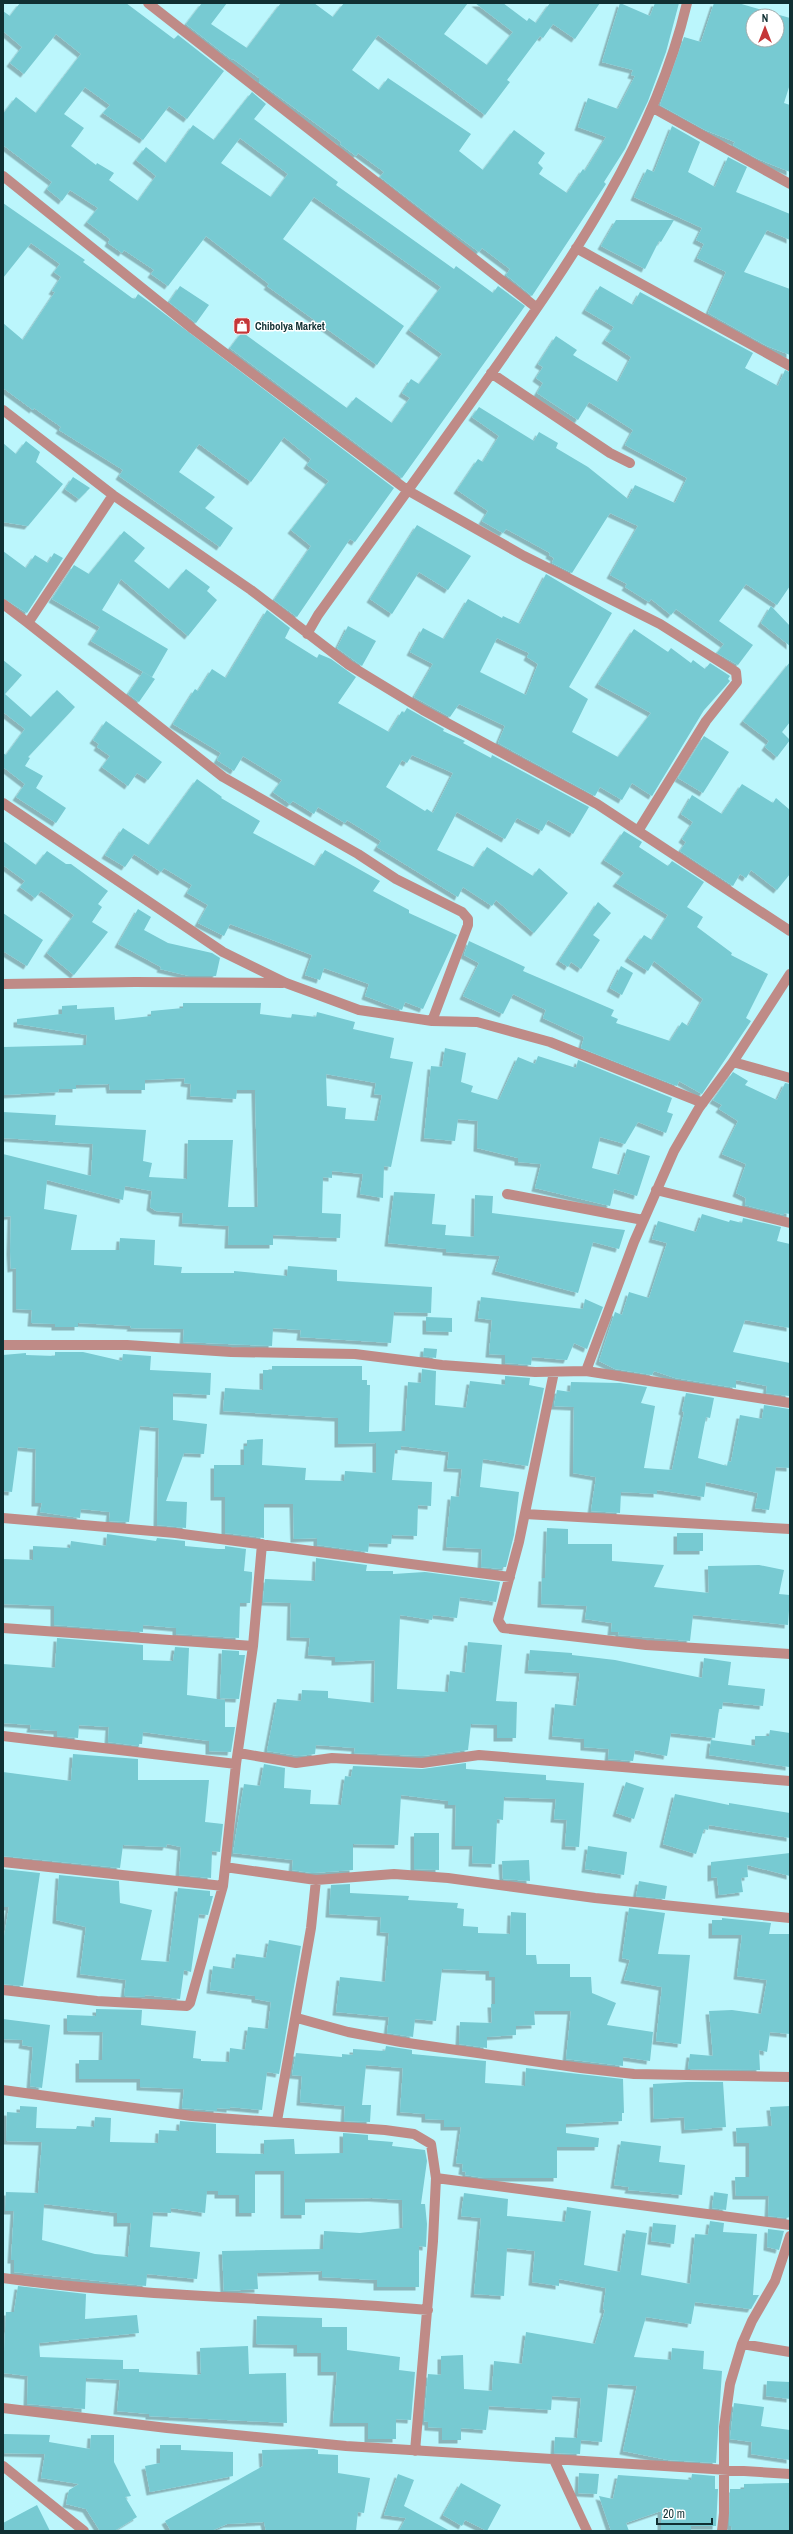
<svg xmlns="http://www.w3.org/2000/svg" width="793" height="2534" font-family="'Archivo Narrow',sans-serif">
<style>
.building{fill:#77cad2;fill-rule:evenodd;filter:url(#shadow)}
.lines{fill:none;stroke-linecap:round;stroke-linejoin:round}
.street{stroke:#bf8b87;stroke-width:10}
.labels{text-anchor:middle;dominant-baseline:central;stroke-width:3;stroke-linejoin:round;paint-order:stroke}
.poi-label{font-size:11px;font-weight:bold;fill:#103033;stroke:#fff;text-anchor:start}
</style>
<defs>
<filter id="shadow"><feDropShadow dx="-3.5" dy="3.5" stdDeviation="0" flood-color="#0004"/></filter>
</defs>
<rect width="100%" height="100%" fill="#bbf6fc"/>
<path class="building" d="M20 3H126L174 39 178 35 224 71 187 119 169 106 143 140 103 113 110 105 85 87 64 114 84 128 71 146 96 165 97 163 114 173 109 180 138 201 156 176 136 160 146 147 166 163 193 125 214 140 252 92 266 104 254 119 338 182 336 185 454 269 456 266 493 293 498 286 525 306 402 478 230 348 242 332 347 408 356 397 392 423 410 398 402 393 411 379 419 384 442 354 409 330 441 287 314 197 283 239 404 326 377 365 267 286 269 284 206 236 168 286 151 274 154 270 124 250 122 253 108 243 110 239 87 222 98 208 70 190 62 201 47 189 52 182 3 145V114L16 97 36 113 81 54 56 34 24 74 10 63 22 47 3 31V11L10 16ZM240 138 288 174 271 197 221 163Z
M202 3H227L211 24 247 48 281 3H314L333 17 344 3H468L444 34 487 65 513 32 475 3H503L527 21 529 18 536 23 550 3H600L575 39 553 24 543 38 540 36 507 80 510 82 485 115 378 35 352 70 379 90 388 78 471 134 459 151 483 170 514 130 545 153 538 163 543 168 539 174 567 193 583 169 585 171 606 137 578 127 588 98 618 109 635 76 631 75 633 70 602 62 620 3 650 16 655 3H679L666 52 648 101 625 149 604 182 606 184 532 296 506 275 510 269 482 248 479 252 437 221 380 177 384 172 358 153 356 156 340 144 341 142 259 82V78L233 59 232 60 186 24Z
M714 3H738L790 18V84L784 103 790 105V172L758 159 733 145 735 142 705 130 660 105 684 37 701 42ZM753 16H777V40H753Z
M672 126 700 142 688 172 715 187 728 157 747 167 736 192 790 214V240L767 230 744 272 790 289V355L767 346 708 313 726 272 697 258 704 244 696 240 702 228 634 197 647 169 654 172Z
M3 203 85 260 83 262 132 298 135 299 138 294 149 302 394 488 355 542 350 539 297 617 274 600 311 546 291 530 329 481 307 465 311 459 284 437 251 482 199 444 179 472 215 497 205 508 233 528 220 547 119 476 123 470 59 430 61 427 34 408 33 410 3 388V323L23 340 55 292 52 291 61 277 54 272 60 264 31 243 3 278Z
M616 220H674L661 242 659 241 645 269 601 246Z
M180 286 209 305 196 323 169 302Z
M600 286 633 305 640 292 753 353 745 368 778 386 785 370 790 372V586L777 605 746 584 719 621 753 645 738 665 717 653 724 644 676 609 671 615 651 599 649 602 625 587 627 584 610 575 638 526 610 513 572 573 552 563 554 558 549 555 550 553 506 529 503 533 482 521 488 511 457 490 478 459 483 462 499 436 472 417 479 407 534 441 539 432 558 443 556 448 588 467 628 499 635 485 675 503 687 478 625 445 633 430 589 402 578 420 537 393 543 383 536 378 543 367 538 364 556 336 577 350 573 355 618 382 631 357 605 340 614 327 585 310Z
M26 441 40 452 36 462 63 484 28 526 3 522V443L16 454Z
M73 477 90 488 79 499 65 489Z
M417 525 471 556 448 590 419 572 392 614 370 599Z
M124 531 145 548 134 561 169 589 186 569 210 587 207 591 217 600 188 636 121 579 102 610 168 649 152 677 91 641 100 627 52 599 74 565 89 574Z
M3 551 26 568 35 555 48 563 54 553 63 558 27 613 3 598Z
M546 574 612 613 569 687 588 699 572 732 618 757 651 713 598 684 634 629 668 652 671 648 691 663 693 660 705 669 710 663 730 676 728 679 730 681 704 710 652 796 632 783 622 800 600 787 595 796 498 743 505 726 459 704 450 717 414 697 433 664 410 652 423 628 444 639 468 599 502 618 503 616 520 624ZM497 638 529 653 527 657 538 664 526 695 480 672Z
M771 606 790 626V646L761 623Z
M267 610 290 628 285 638 317 658 319 654 331 659 356 677 338 703 389 732 402 711 404 713 407 708 444 729 443 731 465 741 463 743 491 758 492 755 589 807 573 834 548 820 542 831 517 818 505 839 457 812 437 850 474 867 487 847 533 876 539 868 568 893 534 933 496 900 492 906 463 887 458 897 377 847 381 841 347 820 345 823 318 807 314 814 293 801 290 804 273 792 282 780 243 756 234 771 217 760 221 753 173 724 195 689 198 691 212 669 226 678ZM412 755 453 773 433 813 427 809 425 811 386 787 402 760 407 763Z
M348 626 376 641 362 666 337 648Z
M3 660 22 675 5 694 31 717 57 690 75 707 28 757 30 758 25 766 43 776 36 788 66 808 56 823 16 797 25 784 3 767V753L6 755 25 729 3 712Z
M790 662V722L782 732 790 740 777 757 765 747 769 741 743 721Z
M143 672 155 679 139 702 128 694Z
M106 721 162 762 148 780 137 773 128 786 102 767 110 756 97 747 99 744 93 740Z
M704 736 729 752 703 793 678 778Z
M197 779 222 797 221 798 260 821 253 833 315 866 325 850 380 881 373 891 409 910V913L457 935 423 1009 405 1002 402 1010 365 996 369 984 324 968 320 980 305 975 312 955 230 924 224 936 198 923 208 905 187 893 192 885 164 868 161 872 134 854 125 867 105 855 123 828 149 845Z
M742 784 773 803 776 798 790 810V874L777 890 751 870 746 878 740 874 733 886 680 851 686 842 682 839 693 822 681 814 692 795 722 814Z
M624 831 642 842 639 847 668 866 672 861 704 882 687 907 703 917 697 927 732 953 731 955 768 974 746 1018 751 1021 702 1094 679 1081 677 1086 581 1048 584 1037 543 1018 546 1010 513 994 503 1014 463 996 479 963 464 955 469 941 525 967 523 971 614 1010 611 1016 618 1019 616 1023 670 1041 682 1022 688 1026 703 999 654 961 648 971 628 958 644 935 652 940 668 915 616 883 624 873 604 860Z
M3 841 36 865 47 851 66 864H71L108 891 98 904 102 907 92 922 108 932 74 975 47 953 74 915 41 891 35 898 20 887 25 881 3 865Z
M598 902 611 913 593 935 600 940 581 969 571 962 568 967 559 961Z
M138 909 151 917 144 930 168 943 212 953 220 958 216 976H189L160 969 161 967 118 944Z
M3 913 43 940 27 966 3 951Z
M621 966 633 973 622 995 610 988Z
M183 1003H261L260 1014 291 1018 292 1014 316 1017 317 1012 355 1022 353 1029 394 1038 390 1058 413 1062 391 1167 384 1166 383 1198 360 1194 363 1174 332 1171V1178L323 1177 322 1213 341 1214 340 1238 273 1235V1245H228L229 1226 182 1223 183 1213 156 1211 150 1207 152 1191 125 1186 123 1200 47 1180 44 1209 77 1215 71 1250H119L120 1238 155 1240 154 1265 182 1267 181 1273H234V1271L287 1276 288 1266 337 1270V1281L432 1287 431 1313 394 1312 391 1343 300 1337 301 1330 273 1328 272 1346 183 1342 184 1329 130 1328 131 1326 78 1323V1327H55V1324L31 1323 32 1310 16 1309V1268L11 1269 10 1251 11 1216 3 1217V1154L91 1176 93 1144 3 1138V1112L56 1115 55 1125 146 1130 143 1161 152 1163 149 1177 187 1179 188 1140H233L228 1207H258L255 1090H237L236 1099 190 1096 191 1084 184 1083 185 1078 145 1080V1090H110L109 1084 76 1085V1089H59L58 1092 3 1095V1047L86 1045 87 1035 17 1024V1019L62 1014V1006L77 1005V1009L114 1007 115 1020 151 1016V1011L183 1008ZM326 1074 376 1083 374 1094 382 1095 377 1121 345 1119 346 1108 327 1106Z
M445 1048 466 1053 461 1082 473 1086 471 1092 499 1100 518 1057 535 1064 538 1056 576 1068 578 1060 672 1098 667 1112 673 1114 666 1133 638 1122 625 1144 600 1137 592 1168 619 1175 627 1149 650 1156 637 1196 614 1189 610 1206 535 1188 541 1164 518 1162V1158L477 1148 478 1121 458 1119 455 1141 424 1138 431 1066 442 1067Z
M733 1072 748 1081 745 1085 777 1100 785 1083 790 1084V1214L784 1213V1215L745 1205 746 1198 736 1193 746 1164 722 1154 738 1121 719 1109 722 1105 713 1100Z
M394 1192 435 1194 432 1224 446 1225 445 1235 474 1237 475 1195 493 1196 492 1213 625 1230 619 1249 593 1242 578 1293 495 1271 500 1256 446 1252V1249L388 1243Z
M702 1214 729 1222 730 1220 742 1223 743 1218 781 1227 777 1241 790 1244V1328L745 1320 733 1352 790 1363 789 1396 766 1393 767 1386 736 1380V1388L675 1378 654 1371 652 1375 615 1369 599 1361 615 1312 622 1315 629 1292 649 1298 667 1243 652 1239 658 1221 696 1232Z
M481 1297 583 1309 585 1299 603 1307 587 1349 574 1343 567 1360 532 1357 531 1365 505 1363V1355L489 1354 492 1320 478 1318Z
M426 1317 452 1318V1332L426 1331Z
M424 1348 437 1349 436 1358 423 1356Z
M55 1352H83L122 1361 123 1354 151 1356 150 1370 211 1373 210 1395 173 1393V1420L207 1424 204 1454 184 1453 166 1501 187 1502 186 1528 157 1525 159 1428 140 1426 129 1522 109 1521 110 1512 81 1509 80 1518 40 1512 42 1503H35L36 1449 18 1447 12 1492 3 1491V1355L26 1353V1355L55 1356Z
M272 1366H362V1380H367V1385H370L369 1432 405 1431 408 1382 421 1383 422 1369 436 1371 435 1405 466 1408 470 1381 505 1385V1376L530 1378 529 1385 544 1388 528 1466 483 1459 480 1487 519 1492 514 1535 506 1567H502V1569L481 1567 482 1549 446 1547 451 1496 459 1497 462 1469 447 1468 449 1452 401 1446V1450H395L392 1480 432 1482 431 1506 418 1505 417 1536 392 1535 391 1544 369 1543 368 1552 317 1545V1538L294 1539 293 1504H264V1538L225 1533V1497H214V1465H244V1446H247V1440L263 1439 262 1465 306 1468 305 1480 344 1481 345 1471 376 1473V1443L338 1444V1418L223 1411 225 1388 263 1390V1370H272Z
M571 1382 620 1383 647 1387 641 1403 655 1406 644 1468 672 1470 684 1412 682 1411 686 1393 714 1398 710 1418 706 1417 698 1458 727 1466 728 1461 731 1462 740 1415 762 1419 764 1405 789 1409 790 1468 776 1467 769 1510 755 1508 758 1493 706 1482 704 1497 657 1490V1494L621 1492 620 1513 591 1511 596 1477 573 1473 574 1407 554 1406 557 1390 570 1392Z
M547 1528 568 1529V1544H612V1561L664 1565 654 1587 709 1593 708 1566 759 1565 784 1570 779 1594 790 1595 788 1625 693 1615 690 1641 618 1635 619 1632H611L612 1623 585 1619 587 1606 541 1604 542 1578H545Z
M677 1533H703V1551H677Z
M107 1534 156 1541 157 1538 185 1541V1546L218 1549H225V1546L246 1549 244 1571 252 1572V1578L250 1603H240L239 1638 176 1634V1628L143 1625V1632L54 1625V1606L3 1604V1559L33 1560V1546L70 1548 71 1541 106 1546Z
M316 1558 367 1565 366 1571H393V1574L425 1572 500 1582 496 1602 460 1597 457 1618 433 1615 432 1620 400 1615 397 1689 448 1692 450 1671 465 1673 468 1642 502 1645 496 1701 517 1702 516 1738H497V1725L471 1724 468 1750 422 1756 354 1753 355 1748 316 1745 315 1754 299 1756 267 1751 277 1699 301 1701 302 1690 328 1691V1698L374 1703 375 1660 335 1662V1657L308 1655 310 1638 290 1637 291 1603 263 1602 265 1579 315 1581Z
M57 1638 143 1645V1660L173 1661 175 1647 189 1648 187 1695 225 1700V1727H235L231 1752 209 1751V1741L143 1732 142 1744H139V1746L108 1742 109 1727 79 1725 78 1738 57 1736V1731L30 1729 31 1725 3 1723V1664L55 1668Z
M222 1650 239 1651V1655H245L239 1699 220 1698Z
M530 1650 572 1653V1655L615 1660 702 1678 704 1658 731 1662 728 1685 765 1689 763 1706 723 1702 722 1709H719L715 1738 671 1733 667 1756 635 1750 633 1761 608 1759 609 1749 584 1747V1739L552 1736 555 1704 576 1706 580 1673 528 1670Z
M770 1730 790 1733 789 1767 709 1755 711 1740 755 1746V1736H769Z
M73 1754 138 1759V1780H209L205 1822 223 1824 220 1852 212 1851 211 1878 179 1875 181 1847 167 1844 166 1847 123 1845 120 1868 3 1856V1772L71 1781Z
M466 1763V1769L546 1775V1780L584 1783 579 1847 565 1846 567 1820 554 1819 556 1799 504 1797 503 1820 497 1819 495 1864 472 1863 473 1846H455L456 1805H448V1801L401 1795 398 1845 353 1844V1870L312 1873 292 1870 293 1860 233 1853 244 1784 260 1786 264 1764 285 1768 284 1788 311 1790 310 1804 341 1805 345 1776 351 1777 353 1766 422 1769Z
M626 1782 644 1788 634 1819 616 1813Z
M675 1794 729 1805V1803L790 1813V1838L709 1825 708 1830 704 1829 696 1854 663 1844Z
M414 1833H439V1870L414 1869Z
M588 1846 627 1852 624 1875 585 1869Z
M790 1853V1876L747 1865 748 1877 741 1878 743 1892 719 1895 717 1877 711 1878V1862Z
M529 1860 530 1881 503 1879 502 1861Z
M3 1869 40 1873 23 1986 3 1984V1942L9 1907H3Z
M59 1875 119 1881 120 1903 152 1910 141 1960 169 1962 178 1888 210 1891V1896H213L208 1915 199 1914 191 1972 184 1970 180 1999 145 1995V1997L124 1996 126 1980 80 1974 86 1927 56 1920Z
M639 1881 667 1886 665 1899 636 1896Z
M350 1884V1893L409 1896 408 1900 458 1903 457 1908 464 1909 463 1926 478 1927V1933L510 1934 511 1912 526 1913V1955H536L537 1964H570V1977H591L592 1993 616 2003 607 2025 653 2032 650 2061 623 2057V2066L566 2059 571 2011H534L535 2025 516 2026V2035L487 2037V2048L459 2044 460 2022 492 2023 491 2004H495V1977H489V1971L442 1969 436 2021 415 2019 413 2037 387 2033 389 2017 336 2012 340 1977 385 1982 389 1933 380 1932 381 1917 329 1914 331 1885Z
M629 1908 665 1913 658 1954 690 1955 681 2044 656 2041 662 1987 624 1980 630 1960 622 1958Z
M722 1918 771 1923 769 1934H789L790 2034 770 2032 767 2052 759 2050 760 2070 688 2069 690 2054 713 2056 709 2011 732 2010 761 2014 767 1980 737 1976 742 1935H712V1920H722Z
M269 1940 301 1946 279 2074 267 2072 262 2110 230 2107V2109L217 2108V2111L182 2108 184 2089 140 2087V2079H79V2060H102L103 2032 67 2031V2015L96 2016V2009L142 2010 141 2025 196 2031 193 2058 201 2059V2061L229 2062 230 2048 245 2050 248 2027 268 2029 271 2002 255 1999V1996L210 1990 213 1966 234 1969 236 1954 266 1958Z
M3 2019 50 2025 42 2088 30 2086 33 2047 22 2045 23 2040 3 2039Z
M386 2046 412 2050V2054L486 2061 485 2083 525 2086 526 2068 623 2079 624 2113H622V2121L566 2124V2133L599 2138 598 2147H557V2178H484L465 2175 466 2172 462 2171 463 2164 456 2163 461 2127H444V2120L425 2119V2114L400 2112 403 2068 366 2065 362 2105H371L370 2122 344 2121 345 2106 300 2102 302 2076 292 2075 296 2053 342 2057V2054L353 2055V2049L385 2051Z
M687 2082H723L726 2127 685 2130 684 2117 654 2119 653 2084Z
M20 2106 37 2107 36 2128 76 2129 77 2126 94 2127 95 2117 111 2118 110 2142 158 2143 159 2130 179 2131 180 2121 216 2124V2153L264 2154V2140L294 2139 295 2154 343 2153V2133L368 2135V2140L393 2142 392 2146 425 2150 427 2161 421 2204H425L427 2224 426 2247 419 2246V2287H377V2280L322 2277V2271L257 2273 258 2289 224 2291 222 2251 323 2249 324 2231 360 2233 403 2228 402 2200 372 2198 305 2199V2215H284V2171H255V2213H239V2195H218V2191H207L205 2213 171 2208V2213L153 2212 150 2247 200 2252 197 2279 147 2274 146 2286 14 2272V2260H11L14 2211H5L6 2192 38 2193 42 2142 6 2141 7 2112 20 2113ZM44 2204 117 2213V2223H131L128 2257 95 2254 42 2240Z
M790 2106V2217L786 2218 768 2216 769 2196H736L735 2177H749V2143H737L736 2128 772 2126 770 2107Z
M621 2141 661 2146 659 2162 685 2165 682 2195 628 2190 629 2187 614 2185Z
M714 2192 728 2194 726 2210 712 2208Z
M464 2193 508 2199 507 2216 565 2222 567 2207 591 2211 584 2265 620 2272 626 2230 647 2233 641 2275 690 2284 695 2234 708 2235 710 2221 724 2223 723 2232 757 2234 753 2295H759L751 2309 695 2302 691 2324 646 2317 634 2357 671 2360 672 2348 704 2351 703 2369 722 2371 716 2463 668 2460 623 2451 637 2386 608 2384 602 2442 581 2440 580 2454 554 2453 555 2437 577 2438 581 2398 552 2396 551 2410 489 2406 486 2430 461 2428V2440H442V2428L428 2427V2422L424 2421 428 2374 441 2375V2356L463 2355 464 2389 492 2391 494 2361 522 2364 526 2332 595 2344 605 2310 603 2309 606 2288 559 2279V2286L532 2282 535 2251 507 2248 504 2296 474 2294 481 2218 461 2216Z
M653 2223 676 2225 674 2244 651 2241Z
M768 2229 784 2231 779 2250 767 2247Z
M18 2286 86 2294 85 2319 137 2315 139 2333 39 2343 40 2357 123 2360V2369H139V2372L198 2375 201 2374 200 2348 248 2346 249 2374 286 2373 287 2423 149 2416V2414L117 2411 120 2380 86 2378 85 2409 27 2404 28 2376 3 2373 6 2312H14Z
M257 2316 322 2318V2327H347V2350L400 2357 399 2370 415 2372 411 2420 396 2419V2439H368V2423H333L337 2372H321V2353H297V2345L256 2344Z
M767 2381 790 2382V2399L766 2396Z
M734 2403 764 2407 761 2426 790 2430V2460L751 2454 752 2442 730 2439Z
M3 2434 50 2435 49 2442 90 2449 91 2435H114V2462L131 2496 125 2497 137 2517 114 2531H100L86 2509 66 2504 69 2490 79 2484 41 2478 45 2454 3 2453Z
M160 2445H181V2450L233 2452V2476L150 2492 145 2466 160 2463Z
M314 2449 318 2450V2454L338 2455V2473L370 2478 364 2513 358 2512 356 2531H266L264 2522 227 2524 211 2531H171L165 2521 263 2466 262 2450Z
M579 2473 599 2474 597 2494 578 2493Z
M398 2474 414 2480 404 2506 450 2531H399L406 2518 384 2515Z
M692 2474 715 2476V2489H718L716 2526H691V2531H661V2511L626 2523 629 2531H611L599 2496 613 2499 618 2475 691 2480Z
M461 2483 501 2505 487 2531 465 2520 462 2526 443 2515Z
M790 2483V2531H732L731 2526H729L730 2489H744V2484Z
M37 2505 50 2531H3V2523Z"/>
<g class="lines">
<path class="street" d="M148 3 537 308
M653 108 790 184
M3 176 193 329 407 490 524 556 660 624 736 672 737 682 706 721 638 831
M576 248 790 366
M491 373 610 453 630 463
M3 410 113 495 251 590 349 665 423 710 597 804 790 931
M3 604 28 623 113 495
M28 623 223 777 358 854 396 879 462 912 468 919V925L432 1021
M307 634 318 615C376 534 434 455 491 374 572 259 654 142 687 3
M3 803 223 952 286 983 359 1010 432 1021 477 1022 550 1042 703 1103
M3 984 135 982 283 983
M733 1062 790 1078
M656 1190 790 1223
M507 1194 643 1220
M3 1345H127L231 1352 355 1354 442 1365 535 1372 586 1371 790 1403
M586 1371 634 1242 674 1151 699 1108 733 1062 790 974
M554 1372 519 1542 498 1620 503 1628 646 1645 790 1654
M525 1514 790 1529
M3 1518 175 1533 510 1577
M3 1628 253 1646
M3 1736 236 1764
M239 1753 296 1763 332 1758 422 1763 479 1755 790 1781
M3 1862 223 1886
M225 1867 316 1880 394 1874 448 1878 595 1898 790 1918
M3 1990 97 2001 187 2006 190 2003 223 1886 236 1764 253 1646 262 1544
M297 2018 348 2032 401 2042 581 2068 634 2074 790 2077
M3 2090 192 2116 385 2130 414 2134 431 2144 436 2178 433 2241 415 2451
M277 2121 311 1928 316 1880
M436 2178 790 2225
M3 2278C144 2298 286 2297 428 2310
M742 2344 790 2352
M3 2408 167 2428 346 2446 790 2474
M554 2460 587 2531
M3 2466 84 2531
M722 2531 724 2513V2427L730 2384 742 2344 752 2321 775 2281 790 2236"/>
</g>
<defs>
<symbol id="shop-square" viewBox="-11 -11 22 22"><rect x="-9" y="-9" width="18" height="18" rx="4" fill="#c53638" stroke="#fff"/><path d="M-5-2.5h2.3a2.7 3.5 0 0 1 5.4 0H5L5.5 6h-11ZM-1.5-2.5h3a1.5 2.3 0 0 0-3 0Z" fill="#fff"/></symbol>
</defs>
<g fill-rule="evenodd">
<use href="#shop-square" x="232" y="316" width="20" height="20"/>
</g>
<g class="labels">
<g class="poi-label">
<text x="255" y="326">Chibolya Market</text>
</g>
</g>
<rect width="793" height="2534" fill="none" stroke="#103033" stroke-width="8"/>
<g transform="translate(765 28)"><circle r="19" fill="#ffffff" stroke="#9facad"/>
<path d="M0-3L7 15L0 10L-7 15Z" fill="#c53638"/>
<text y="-6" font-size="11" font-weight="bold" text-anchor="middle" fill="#103033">N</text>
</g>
<path d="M657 2518v6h55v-6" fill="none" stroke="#103033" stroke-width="2"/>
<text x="663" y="2518" font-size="12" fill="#103033" stroke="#ffffff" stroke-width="3" paint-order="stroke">20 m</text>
</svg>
